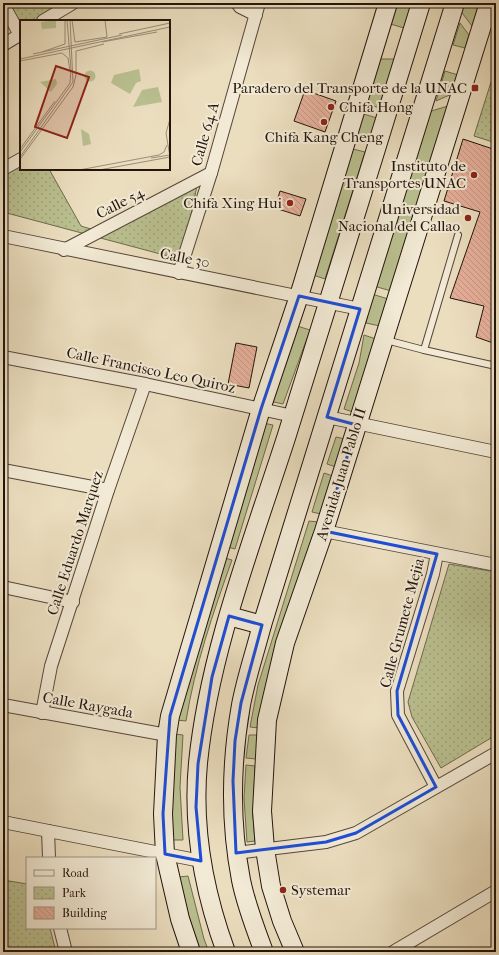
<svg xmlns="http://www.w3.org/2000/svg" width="499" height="955" viewBox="0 0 499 955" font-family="'IM FELL French Canon',serif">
<defs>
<pattern id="park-dots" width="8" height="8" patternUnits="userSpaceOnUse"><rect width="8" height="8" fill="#bac090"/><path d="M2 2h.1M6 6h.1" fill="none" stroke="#a0a47b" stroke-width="1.8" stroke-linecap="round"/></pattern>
<pattern id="building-back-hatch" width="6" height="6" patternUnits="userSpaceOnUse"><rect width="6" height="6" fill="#e5af9a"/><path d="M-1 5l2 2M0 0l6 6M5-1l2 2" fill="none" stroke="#c49684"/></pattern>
</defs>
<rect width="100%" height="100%" fill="#ebdebf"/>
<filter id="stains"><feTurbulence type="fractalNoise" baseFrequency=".005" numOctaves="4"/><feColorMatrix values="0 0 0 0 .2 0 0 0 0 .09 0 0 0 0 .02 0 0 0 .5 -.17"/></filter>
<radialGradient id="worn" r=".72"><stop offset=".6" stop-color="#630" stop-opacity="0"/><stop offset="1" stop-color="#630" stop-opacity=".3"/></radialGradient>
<g fill="#bac090" stroke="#6e6a4e">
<polygon points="393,3 412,3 404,28 387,23"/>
<polygon points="462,3 479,3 472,26 460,10"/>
<polygon points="460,23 469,35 465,48 453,45"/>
<polygon points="376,59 395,59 380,108 363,103"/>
<polygon points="445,71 458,75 452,94 436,101"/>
<polygon points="448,106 430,164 414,159 428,112"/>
<polygon points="360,113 377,118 369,141 352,136"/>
<polygon points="349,148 365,152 325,279 310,274"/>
<polygon points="411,167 427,173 391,291 374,286"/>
<polygon points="372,294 388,299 380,326 366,323"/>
<polygon points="294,325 310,330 283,404 269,401"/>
<polygon points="364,335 376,339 353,412 344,409 359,363"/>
<polygon points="263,423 273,425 235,549 224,546"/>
<polygon points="336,437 345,439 336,467 327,464"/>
<polygon points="324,473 333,476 321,514 312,512"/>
<polygon points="309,521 318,522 259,728 250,727 258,685"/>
<path d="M221,557L232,560C213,613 195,665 186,721L176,720Z"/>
<polygon points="174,734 183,735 180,787 183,840 173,840 171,788"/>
<polygon points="249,735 258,735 256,759 246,758"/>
<polygon points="246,765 255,766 253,816 255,841 247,842 244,798"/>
<polygon points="188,876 204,939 209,952 199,952 195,942 179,877"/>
</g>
<g fill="url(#park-dots)" stroke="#6e6a4e">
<polygon points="3,3 73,3 43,21 21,21 21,34"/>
<polygon points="491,82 496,84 496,143 474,136"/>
<polygon points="21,159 21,169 49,169 81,226 97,231 198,180 183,260 3,212 3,169"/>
<polygon points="449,564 496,572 496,735 441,768 412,717 408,702"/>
<polygon points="3,880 27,884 27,928 50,928 56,952 3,952"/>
</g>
<g fill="url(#building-back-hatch)" stroke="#23140d">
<polygon points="305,90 336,101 325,132 294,121"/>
<polygon points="463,139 496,150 496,344 476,337 484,306 450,298 480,212 444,201"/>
<polygon points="280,191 306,199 300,216 275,208"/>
<polygon points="236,343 257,347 249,388 228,384"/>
</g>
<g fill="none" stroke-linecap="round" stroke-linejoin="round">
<g stroke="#55463a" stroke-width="8">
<g id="lane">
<polyline points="458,235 424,350 496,366"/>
<polyline points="386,340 424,350"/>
</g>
</g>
<g stroke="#55463a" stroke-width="14">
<g id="street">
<polyline points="237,3 240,7 256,15"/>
<polyline points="3,4 20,35"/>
<polyline points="43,21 73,3"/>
<polyline points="3,45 21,34"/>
<polyline points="3,169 21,159"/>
<polyline points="3,236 360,309"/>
<polyline points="64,250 211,173"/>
<polyline points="179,273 211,173 259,3"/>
<polyline points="3,357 145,384 293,416"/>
<polyline points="327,417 496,452"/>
<polyline points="3,470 108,490"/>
<polyline points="324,531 496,565"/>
<polyline points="3,587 73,602"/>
<polyline points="3,705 167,735"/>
<polyline points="42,713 51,666 108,490 145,384"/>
<polyline points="436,787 398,715 397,691 433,574 437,554"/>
<polyline points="3,822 201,861"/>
<polyline points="48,831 49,858"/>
<polyline points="236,853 326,842 356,833 496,753"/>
<polyline points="60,928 66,952"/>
<polyline points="393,952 496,891"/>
</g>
</g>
<g stroke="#23140d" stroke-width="20">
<g id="secondary">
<polyline points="229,616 262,625"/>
<polyline points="191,952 180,919 165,854 163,814 167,735 170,716 261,409 299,296 388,3"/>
<path d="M226,952C204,892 192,827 198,763C209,653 252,543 286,438C332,294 376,148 421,3"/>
<path d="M264,952C255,928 246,905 241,880C230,823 231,762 241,705C246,678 255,652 262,625L455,3"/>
<polyline points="295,952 282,921 271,886 265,849 262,811 267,720 285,643 324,531 489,3"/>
</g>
</g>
<use href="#lane" stroke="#f2ead5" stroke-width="6"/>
<use href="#street" stroke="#f2ead5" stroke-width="12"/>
<use href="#secondary" stroke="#f2ead5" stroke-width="18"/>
</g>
<path fill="none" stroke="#1d4ed8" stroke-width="3" stroke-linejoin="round" d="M299,296L360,309L327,417L357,425L324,531L437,554L397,691L398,715L436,787L356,833L326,842L236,853L233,781L235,741L241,703L262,625L229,616L212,677L198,764L196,807L201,861L165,854L163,814L170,716L261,409Z"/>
<g fill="#8f2418" stroke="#f2ead5" stroke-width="1.5">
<rect x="471" y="84" width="8" height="8" rx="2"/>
<circle cx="331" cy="107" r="4"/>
<circle cx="324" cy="122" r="4"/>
<circle cx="474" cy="175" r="4"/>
<circle cx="290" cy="203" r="4"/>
<circle cx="468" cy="218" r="4"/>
<circle cx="283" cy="890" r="4"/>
</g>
<g text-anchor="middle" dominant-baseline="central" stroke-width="4" stroke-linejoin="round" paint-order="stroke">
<g font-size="15" fill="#23140d" stroke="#f2ead5" text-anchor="end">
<text x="467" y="88">Paradero del Transporte de la UNAC</text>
<text x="339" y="107" text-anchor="start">Chifa Hong</text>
<text x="324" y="137" text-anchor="middle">Chifa Kang Cheng</text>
<text x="466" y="166">Instituto de<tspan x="466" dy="17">Transportes UNAC</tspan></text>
<text x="282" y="203">Chifa Xing Hui</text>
<text x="460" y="209">Universidad<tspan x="460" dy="17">Nacional del Callao</tspan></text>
<text x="291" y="890" text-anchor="start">Systemar</text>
</g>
<g font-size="15" fill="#23140d" stroke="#f2ead5">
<text transform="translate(205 134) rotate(-74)">Calle 64 A</text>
<text transform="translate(120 203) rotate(-27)">Calle 54</text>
<text transform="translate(185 258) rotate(11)">Calle 30</text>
<text transform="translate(151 370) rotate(12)">Calle Francisco Leo Quiroz</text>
<text transform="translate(341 474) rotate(-73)">Avenida Juan Pablo II</text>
<text transform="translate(75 543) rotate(-72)">Calle Eduardo Marquez</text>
<text transform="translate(402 623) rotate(-75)">Calle Grumete Mejia</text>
<text transform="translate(88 705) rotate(10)">Calle Raygada</text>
</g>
</g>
<g transform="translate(20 20)">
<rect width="150" height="150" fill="#ebdebf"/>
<path d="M138,67L142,82L113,87L122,70Z" fill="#bac090"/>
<path d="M36,0V8L22,9L21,2ZM119,49L121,61L116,63L110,74L91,63L94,55ZM64.5 56a5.5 5.5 0 1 1 11 0a5.5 5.5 0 1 1-11 0ZM36,59L37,64L31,72L20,62ZM61,109L69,114L71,124L63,126Z" fill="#bac090"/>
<path fill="none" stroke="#9b8d78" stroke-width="1" d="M52,0L55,22L87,17M85,0L87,17M99,14L150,3M82,22L137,12M22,32L45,24V0M13,34L102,15M0,39L150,7M0,41L42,33L48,38L50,51M150,106V124M0,129L35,81M0,132L50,63L51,49L47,0M0,137L53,62L50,0M1,138L53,67L56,55V31L84,24M131,138L150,135M59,150L139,135L144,132L147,125M79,150L150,137L146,113L150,99"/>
<path fill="#8f2418" fill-opacity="0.15" stroke="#8f2418" stroke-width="2" d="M36,46L69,57L47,118L15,107Z"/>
<rect width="150" height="150" fill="none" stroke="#23140d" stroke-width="2"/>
</g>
<rect width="499" height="955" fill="none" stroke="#ebdebf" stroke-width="16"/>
<rect x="4" y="4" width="491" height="947" fill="none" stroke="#23140d" stroke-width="2"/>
<rect x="8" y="8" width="483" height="939" fill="none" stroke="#23140d"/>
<rect x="26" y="857" width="130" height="72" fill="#f2ead5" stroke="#9f9485"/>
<rect x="34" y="870" width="20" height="6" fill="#f2ead5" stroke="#9f9485"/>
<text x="62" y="877" font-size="12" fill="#23140d">Road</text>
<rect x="34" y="887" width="20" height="12" fill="url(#park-dots)" stroke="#9f9485"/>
<text x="62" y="897" font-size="12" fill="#23140d">Park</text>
<rect x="34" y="907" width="20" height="12" fill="url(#building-back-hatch)" stroke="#9f9485"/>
<text x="62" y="917" font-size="12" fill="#23140d">Building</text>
<rect width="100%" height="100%" filter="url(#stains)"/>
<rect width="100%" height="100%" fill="url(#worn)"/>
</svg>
